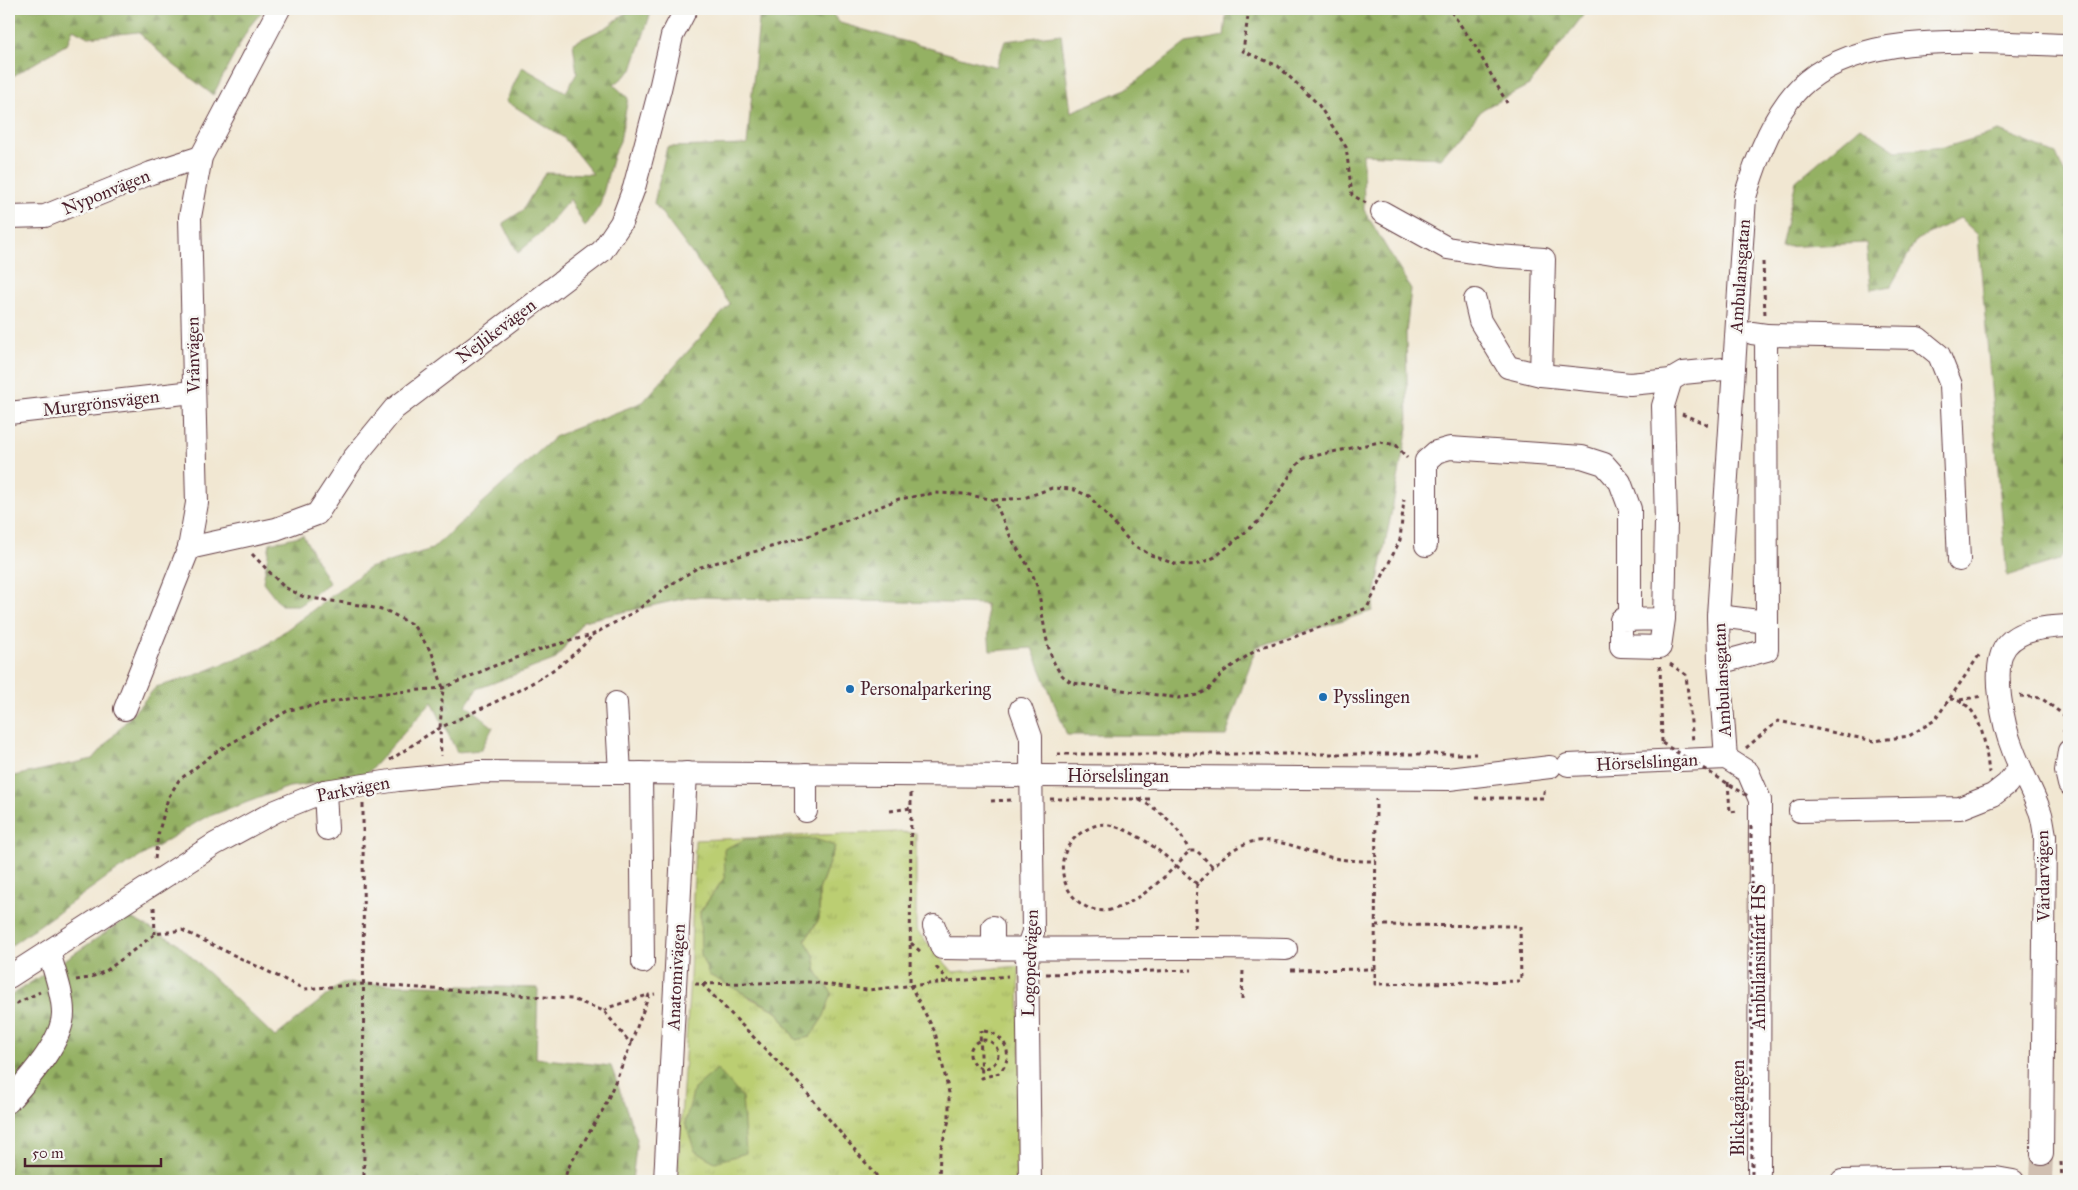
<svg xmlns="http://www.w3.org/2000/svg" width="2078" height="1190" viewBox="0 0 2078 1190" font-family="'IM FELL Great Primer',serif">
<defs>
<pattern id="grass-tufts" width="24" height="20" patternUnits="userSpaceOnUse" patternTransform="scale(1.25)"><rect width="24" height="20" fill="#bbce72"/><path d="M3 7l-1-3M5 7V3M7 7l1-3M15 17l-1-3M17 17v-4M19 17l1-3" fill="none" stroke="#a2b063"/></pattern>
<pattern id="forest-firs" width="22" height="20" patternUnits="userSpaceOnUse" patternTransform="scale(1.25)"><rect width="22" height="20" fill="#94b164"/><path d="M5 1l3.5 6h-7zM16 11l3.5 6h-7z" fill="#7b8f53"/></pattern>
</defs>
<rect width="100%" height="100%" fill="#f6f6f2"/>
<filter id="ink" filterUnits="userSpaceOnUse"><feTurbulence type="fractalNoise" baseFrequency=".02" numOctaves="2"/><feDisplacementMap in="SourceGraphic" scale="10" xChannelSelector="R" yChannelSelector="G"/><feConvolveMatrix kernelMatrix="1 2 1 2 8 2 1 2 1" color-interpolation-filters="sRGB"/></filter>
<filter id="wash" filterUnits="userSpaceOnUse"><feTurbulence type="fractalNoise" baseFrequency=".0096" numOctaves="4" result="noise"/><feDisplacementMap in="SourceGraphic" scale="20" xChannelSelector="R" yChannelSelector="G"/><feGaussianBlur stdDeviation="1.12" result="paint"/><feColorMatrix in="noise" values="0 0 0 0 0 0 0 0 0 0 0 0 0 0 0 0 0 1.4 0 .05"/><feComposite in="paint" operator="in"/></filter>
<g filter="url(#wash)">
<rect width="100%" height="100%" fill="#f1e7d2"/>
<path fill="url(#grass-tufts)" stroke="#82764e" fill-rule="evenodd" d="M897,832L916,833V930L953,972L1019,966L1022,1181H677L690,978L695,840ZM835,846L819,890V919L805,941L814,955L817,973L832,993L796,1040L777,1011L750,998L700,912L725,877Z"/>
<g fill="url(#forest-firs)" stroke="#6f6848">
<polygon points="9,9 264,9 249,27 213,95 170,62 138,32 88,37 73,29 67,44 13,76 9,76"/>
<polygon points="631,9 652,9 632,70 614,85 628,98 620,141 613,156 600,205 585,227 570,199 541,233 518,253 503,223 522,211 545,173 593,174 564,138 506,101 522,67 566,92 577,73 573,43 607,27"/>
<polygon points="760,9 828,9 840,23 996,67 1005,41 1061,34 1071,112 1126,89 1186,43 1224,36 1227,9 1588,9 1529,85 1483,109 1441,158 1363,154 1364,210 1411,289 1406,333 1408,428 1372,611 1256,647 1226,736 1067,735 1032,648 990,651 986,604 691,597 583,621 556,659 477,689 466,705 493,727 481,750 457,752 432,702 365,776 289,787 204,818 110,875 9,947 9,777 93,759 156,687 191,677 262,648 369,568 432,549 556,436 643,402 730,304 654,203 667,147 747,145"/>
<polygon points="1860,127 1896,151 1946,147 1999,131 2056,154 2069,184 2069,546 2059,560 2007,576 1978,235 1960,218 1916,240 1891,286 1871,290 1866,243 1781,247 1796,181"/>
<polygon points="303,535 329,583 300,605 281,605 263,582 270,543"/>
<polygon points="746,839 815,839 835,846 819,890 819,919 805,940 814,955 817,973 832,993 824,1016 810,1037 796,1040 777,1011 709,975 701,955 700,912 725,877 724,849"/>
<polygon points="129,917 176,942 275,1037 342,983 538,988 536,1058 611,1066 637,1139 632,1181 9,1181 9,997"/>
<polygon points="717,1069 742,1097 746,1153 715,1162 695,1151 685,1123 694,1089"/>
</g>
</g>
<g filter="url(#ink)">
<g fill="none" stroke-linecap="round" stroke-linejoin="round">
<polyline stroke="#d0bfb1" stroke-width="22" stroke-dasharray="22 11" stroke-linecap="butt" points="2041,1181 2042,1154"/>
<g stroke="#633d44" stroke-width="24">
<g id="minor">
<polyline points="1382,212 1447,248 1497,256 1544,259 1541,375"/>
<polyline points="9,217 45,216 151,173 201,157"/>
<polyline points="1475,300 1480,321 1508,367 1541,375 1630,384 1671,380 1683,373 1734,368"/>
<polyline points="1766,335 1918,338 1939,355 1951,385 1959,560"/>
<polyline points="9,413 193,392"/>
<polyline points="1426,545 1426,461 1436,452 1450,448 1582,457 1604,464 1620,482 1630,509 1630,620"/>
<polyline points="189,548 276,529 317,514 353,459 394,409 602,251 621,223 634,188 660,89 672,36 686,9"/>
<polyline points="1718,616 1767,622 1766,335 1752,333"/>
<polyline points="1664,619 1621,620 1621,646 1660,647 1664,619 1666,522 1663,406 1671,380"/>
<polyline points="1719,663 1767,650 1767,622"/>
<polyline points="616,703 620,773"/>
<polyline points="125,709 189,548 197,503 190,217 201,157 279,9"/>
<polyline points="1021,709 1031,737 1031,754 1033,932 1027,949 1030,1181"/>
<polyline points="2069,751 2066,771 2069,784"/>
<path d="M1726,758L1719,663L1718,616L1745,197C1756,160 1776,106 1807,81C1874,27 1988,44 2069,45"/>
<polyline points="1726,758 1748,772 1760,800 1759,1172"/>
<polyline points="1568,765 1726,758"/>
<polyline points="641,773 643,962"/>
<polyline points="806,774 806,811"/>
<polyline points="325,791 327,829"/>
<polyline points="1800,811 1960,808 1993,795 2007,784 2020,767"/>
<path d="M934,926L942,948C1057,950 1172,946 1286,949"/>
<polyline points="993,927 993,949"/>
<polyline points="9,977 215,844 276,811 325,791 398,780 479,772 1449,779 1550,767"/>
<path d="M9,1101C27,1080 63,1042 63,1013C63,993 54,971 49,952"/>
<path d="M2042,1154L2045,835C2043,827 2043,817 2039,809C2032,789 2020,770 2013,750C2004,728 1990,667 2006,646C2020,628 2049,627 2069,626"/>
<polyline points="665,1181 686,773"/>
<polyline points="1842,1181 1996,1178 2013,1181"/>
</g>
</g>
<g stroke="#633d44" stroke-width="3" stroke-dasharray="4 4" stroke-linecap="butt">
<polyline points="1249,9 1243,51 1278,66 1318,104 1346,147 1352,195 1366,203"/>
<polyline points="1444,9 1450,10 1475,46 1507,103"/>
<polyline points="1763,262 1765,316"/>
<polyline points="1682,414 1711,426"/>
<polyline points="994,500 1024,498 1052,488 1072,489 1089,496 1133,545 1151,555 1175,564 1196,565 1215,557 1260,520 1297,465 1304,458 1380,442 1396,445 1407,458"/>
<polyline points="252,554 284,587 304,597 366,606 389,612 413,625 432,653 443,688 440,728 441,756"/>
<polyline points="1670,664 1686,675 1693,741"/>
<polyline points="1660,666 1662,742"/>
<polyline points="2020,696 2041,698 2069,719"/>
<path d="M1950,699C1982,701 1986,748 1989,773"/>
<polyline points="1960,700 1982,696"/>
<polyline points="2063,732 2069,726"/>
<polyline points="1746,748 1778,721 1874,741 1909,736 1935,720 1980,654"/>
<polyline points="1057,754 1476,754"/>
<path d="M390,760C407,749 424,736 442,727C495,701 552,681 592,636"/>
<polyline points="1728,782 1730,812 1739,811"/>
<polyline points="911,793 910,985 935,1032 949,1093 949,1120 940,1152 939,1181"/>
<polyline points="1475,798 1543,798 1545,787"/>
<polyline points="1050,799 1151,799"/>
<path d="M1139,800C1163,811 1179,827 1189,851"/>
<polyline points="991,801 1011,800"/>
<polyline points="363,804 364,1181"/>
<polyline points="890,811 911,808"/>
<path d="M155,859L158,835L168,798L179,780L216,752L289,710L375,694L443,688L494,666L544,648L592,635L636,611L664,589L697,568L806,537L899,499L935,493L965,494L994,500C1001,515 1007,531 1015,545C1024,560 1031,568 1037,586C1045,613 1043,670 1073,683L1178,698L1198,695L1209,689L1223,672L1261,647L1292,638L1367,608L1400,540L1404,499"/>
<path d="M1197,884C1172,862 1143,832 1109,825C1100,823 1092,826 1084,831C1040,857 1070,922 1114,909C1143,900 1170,873 1189,851H1197L1213,867"/>
<polyline points="154,907 155,934"/>
<path d="M1195,928L1197,884C1209,871 1223,854 1240,846C1270,831 1304,852 1334,858C1348,861 1362,861 1376,861"/>
<polyline points="911,943 921,952"/>
<polyline points="936,967 949,981"/>
<polyline points="1375,969 1376,799"/>
<polyline points="1291,970 1375,969 1375,984 1521,981 1520,926 1375,925"/>
<polyline points="1046,974 1192,970"/>
<polyline points="76,980 89,978 106,971 155,934 182,930 304,989 364,984 572,999 604,1011 631,1044 604,1108 568,1168 564,1181"/>
<polyline points="695,984 809,982 867,990 1008,976"/>
<polyline points="702,984 802,1087 881,1181"/>
<polyline points="1242,999 1243,970"/>
<polyline points="9,1007 40,992"/>
<polyline points="604,1011 610,1007 648,995"/>
<path d="M984,1031C1007,1035 1015,1057 999,1073L982,1078L980,1032Z"/>
<circle cx="984" cy="1054" r="14"/>
<polyline points="631,1043 649,995 655,994"/>
<polyline points="2061,1162 2062,1181"/>
</g>
<use href="#minor" stroke="#fff" stroke-width="22"/>
<g stroke="#633d44" stroke-width="3" stroke-dasharray="4 4" stroke-linecap="butt">
<polyline points="1662,743 1748,796"/>
<polyline points="1751,826 1752,1181"/>
</g>
</g>
</g>
<g fill="#1f6fb2" stroke="#f6f6f2" stroke-width="2">
<circle cx="850" cy="689" r="5"/>
<circle cx="1323" cy="697" r="5"/>
</g>
<g text-anchor="middle" dominant-baseline="central" stroke-width="5" stroke-linejoin="round" paint-order="stroke">
<g font-size="18" fill="#4a1f2b" stroke="#f6f6f2">
<text transform="translate(106 192) rotate(-22)">Nyponvägen</text>
<text transform="translate(1740 276) rotate(-86)">Ambulansgatan</text>
<text transform="translate(496 331) rotate(-37)">Nejlikevägen</text>
<text transform="translate(193 355) rotate(-91)">Vrånvägen</text>
<text transform="translate(101 403) rotate(-7)">Murgrönsvägen</text>
<text transform="translate(1722 680) rotate(-93)">Ambulansgatan</text>
<text transform="translate(1647 762) rotate(-3)">Hörselslingan</text>
<text x="1118" y="776">Hörselslingan</text>
<text transform="translate(353 789) rotate(-11)">Parkvägen</text>
<text transform="translate(2043 876) rotate(-91)">Vårdarvägen</text>
<text transform="translate(1759 957) rotate(-90)">Ambulansinfart HS</text>
<text transform="translate(1030 963) rotate(-88)">Logopedvägen</text>
<text transform="translate(676 977) rotate(-87)">Anatomivägen</text>
<text transform="translate(1738 1108) rotate(-90)">Blickagången</text>
</g>
<g font-size="18" fill="#4a1f2b" stroke="#f6f6f2" text-anchor="start">
<text x="860" y="689">Personalparkering</text>
<text x="1333" y="697">Pysslingen</text>
</g>
</g>
<rect width="2078" height="1190" fill="none" stroke="#f6f6f2" stroke-width="30"/>
<path d="M25 1158v8h136v-8" fill="none" stroke="#4a1f2b" stroke-width="2.5"/>
<text x="32" y="1158" font-size="15" fill="#4a1f2b" stroke="#f6f6f2" stroke-width="4" paint-order="stroke">50 m</text>
</svg>
